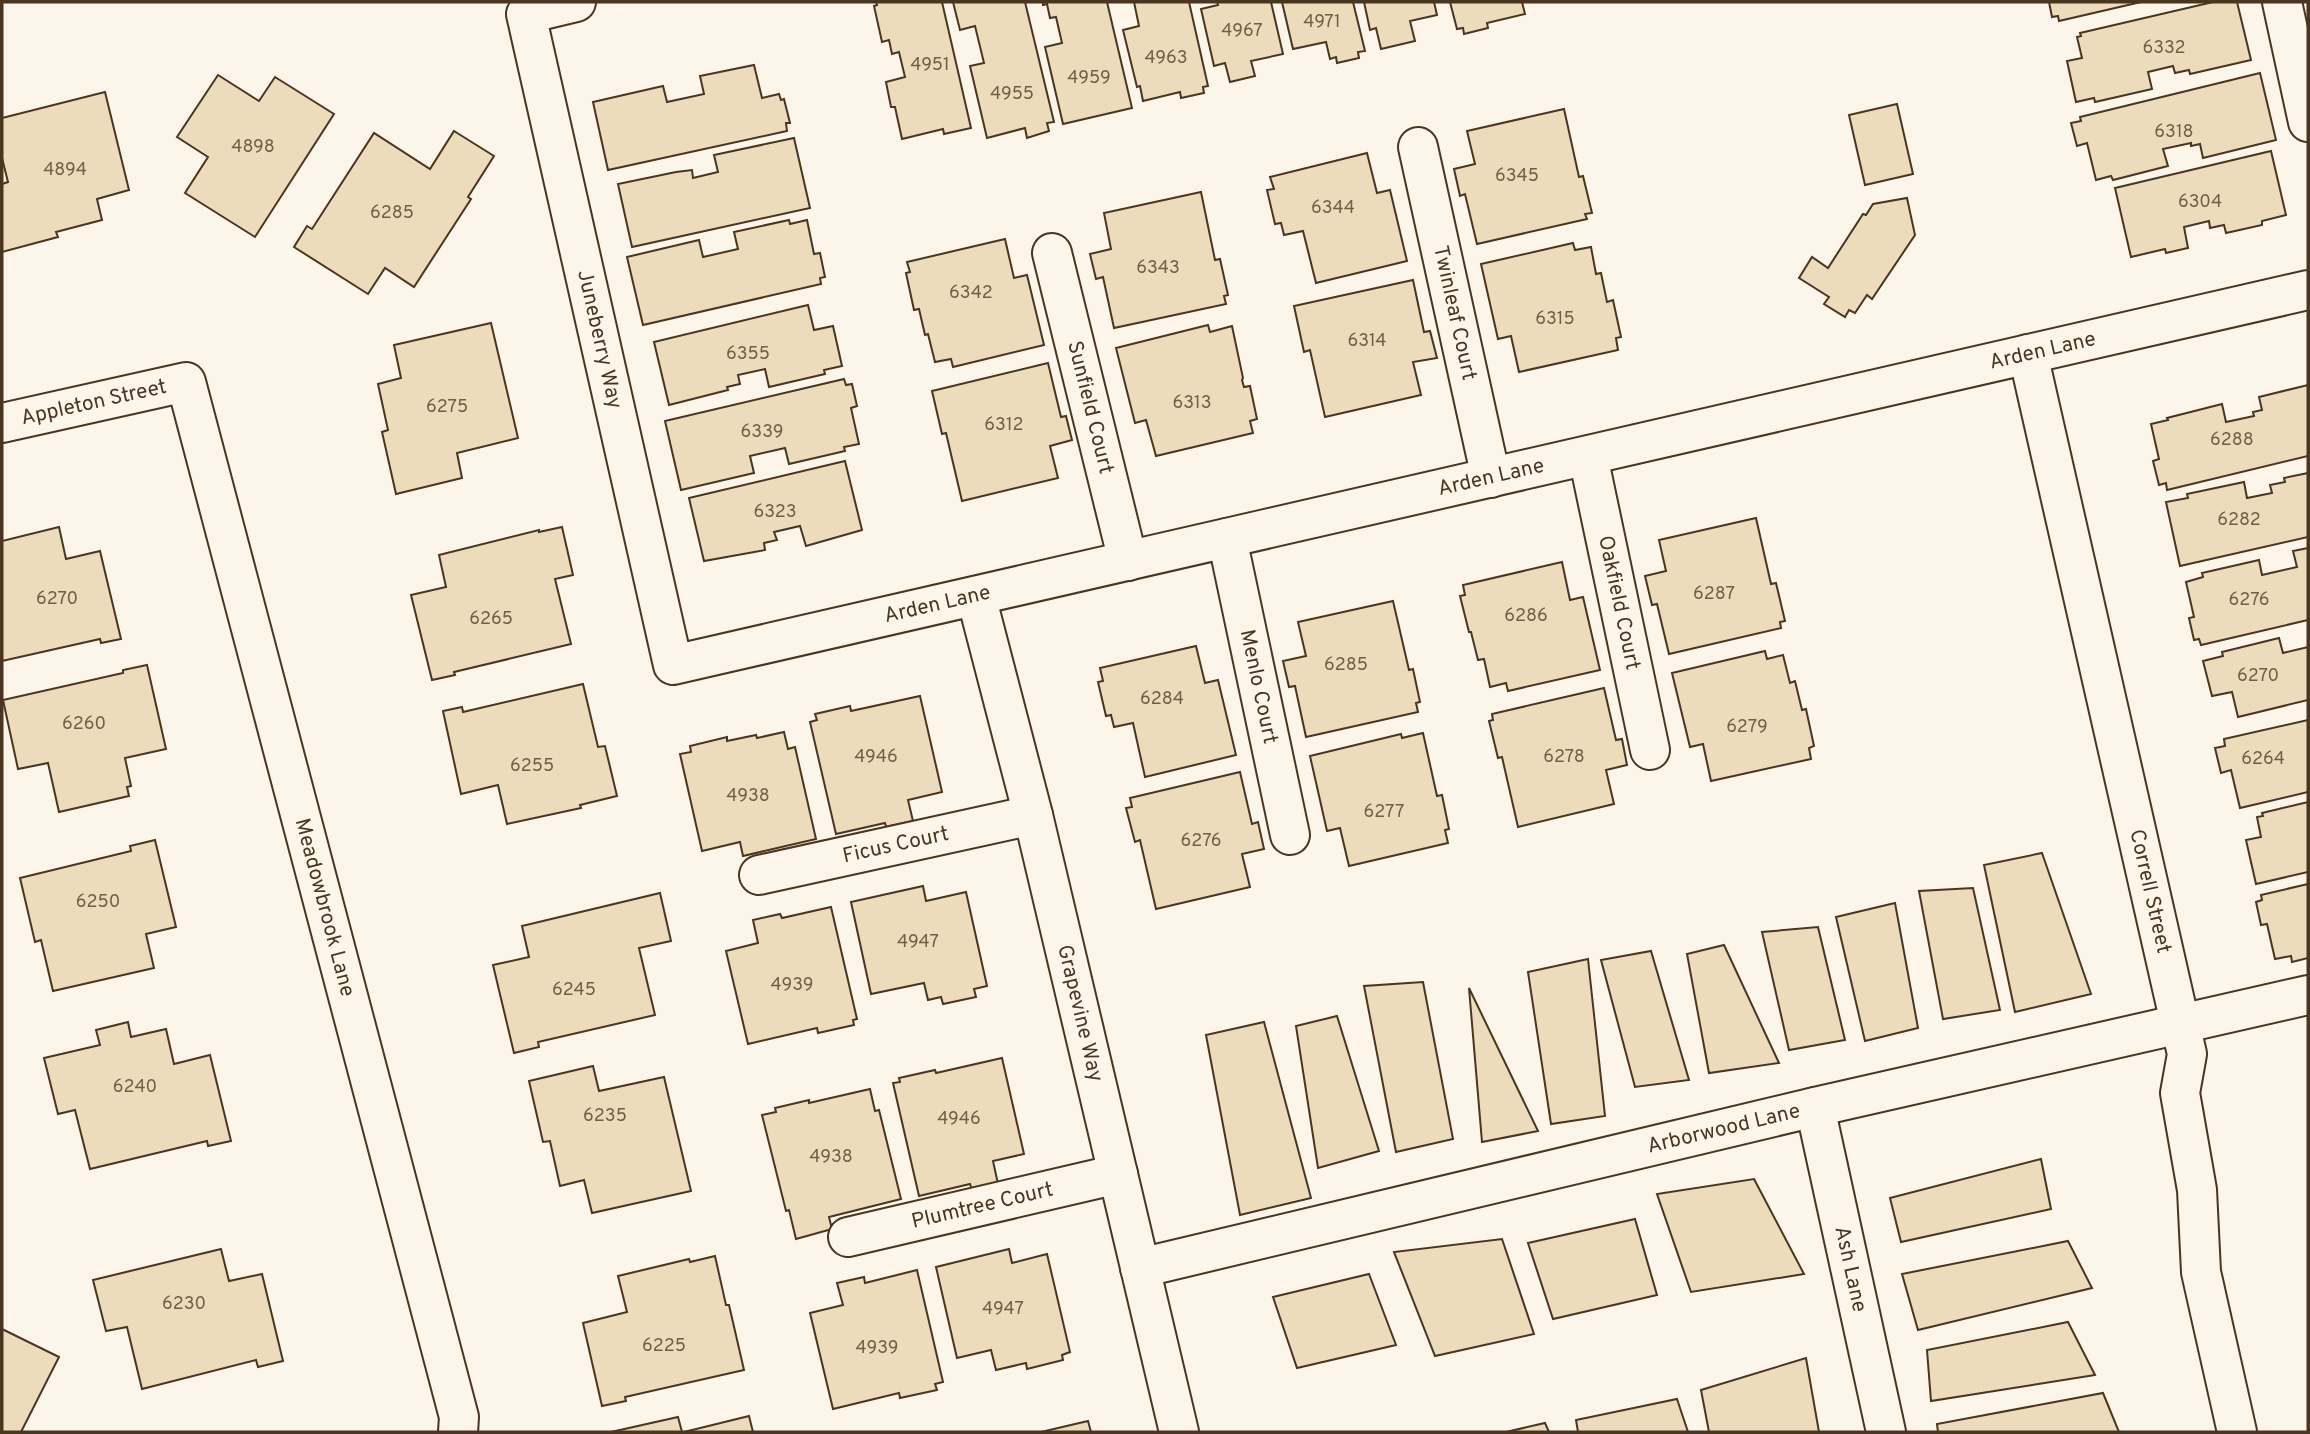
<svg xmlns="http://www.w3.org/2000/svg" width="2310" height="1434" viewBox="0 0 2310 1434" font-family="Overpass,sans-serif">
<rect width="100%" height="100%" fill="#fbf6e9"/>
<g fill="#ecdcbc" stroke="#4a3520" stroke-width="2">
<polygon points="876,2 942,2 971,128 944,134 943,129 902,139 895,107 891,107 886,82 905,77 899,52 892,54 889,40 882,42 874,6 877,5"/>
<polygon points="953,2 1025,2 1054,122 1047,123 1049,131 1027,138 1025,128 987,138 970,66 984,63 975,26 960,30"/>
<polygon points="1043,2 1107,2 1132,108 1063,124 1045,47 1062,43 1056,17 1050,18 1047,4 1043,5"/>
<polygon points="1134,2 1189,2 1208,86 1203,87 1204,93 1181,98 1180,92 1143,101 1140,86 1137,87 1123,30 1139,26"/>
<polygon points="1217,2 1271,2 1283,54 1251,61 1255,76 1230,82 1225,63 1214,66 1201,9 1218,5"/>
<polygon points="1282,2 1353,2 1365,51 1358,52 1359,58 1337,63 1336,57 1330,59 1326,42 1293,49"/>
<polygon points="1364,2 1434,2 1437,15 1410,21 1415,41 1381,49 1376,28 1370,30"/>
<polygon points="1450,2 1522,2 1525,14 1487,23 1488,28 1464,34 1463,28 1457,29"/>
<polygon points="2049,2 2141,2 2059,21 2058,16 2052,17"/>
<polygon points="2213,2 2237,2 2251,60 2190,74 2189,70 2175,73 2173,66 2148,72 2152,89 2095,102 2094,98 2076,102 2067,61 2082,58 2077,37 2081,36 2080,33"/>
<polygon points="754,65 762,98 779,94 781,100 784,99 790,123 786,123 787,131 608,170 593,102 663,86 667,102 704,94 700,76"/>
<polygon points="2260,73 2276,140 2203,158 2200,144 2191,146 2191,143 2163,149 2168,166 2113,180 2111,176 2096,180 2087,143 2077,146 2071,123 2081,121 2080,117"/>
<polygon points="218,75 259,101 275,77 334,114 255,237 185,193 208,157 177,137"/>
<polygon points="105,92 129,190 97,199 102,220 56,232 58,237 2,252 2,184 8,182 2,158 2,118"/>
<polygon points="1897,104 1913,174 1865,185 1849,115"/>
<polygon points="1564,109 1579,177 1583,176 1592,213 1585,214 1587,219 1477,244 1465,194 1460,196 1454,169 1475,164 1467,131"/>
<polygon points="454,131 494,156 468,197 471,199 414,287 385,268 368,294 294,247 307,226 312,229 374,133 430,169"/>
<polygon points="794,138 810,208 632,247 618,184 676,172 692,170 693,178 718,172 714,155"/>
<polygon points="2271,151 2286,215 2262,221 2262,225 2226,233 2224,225 2210,228 2209,221 2184,227 2188,248 2166,253 2165,249 2131,257 2115,188"/>
<polygon points="1367,153 1377,193 1390,190 1407,261 1316,283 1303,231 1284,235 1281,223 1275,224 1267,190 1274,189 1270,177"/>
<polygon points="1201,192 1215,260 1220,259 1228,295 1224,296 1226,304 1114,328 1103,277 1096,279 1090,254 1111,249 1104,213"/>
<polygon points="1907,198 1915,235 1872,299 1867,295 1855,313 1849,310 1845,317 1824,304 1829,297 1799,278 1812,257 1828,268 1863,214 1866,215 1873,204"/>
<polygon points="789,220 790,224 807,220 814,254 820,253 825,277 820,278 821,284 643,325 627,257 699,240 703,257 738,249 734,232"/>
<polygon points="1005,239 1014,278 1027,275 1044,345 953,367 951,359 935,362 928,334 925,335 919,309 914,310 906,273 910,272 907,262"/>
<polygon points="1573,243 1575,250 1591,247 1596,274 1601,273 1607,302 1613,300 1621,337 1616,338 1618,350 1519,372 1511,336 1498,339 1481,264"/>
<polygon points="1413,280 1424,332 1430,331 1437,358 1413,362 1421,395 1325,417 1310,350 1304,352 1294,306"/>
<polygon points="808,305 814,330 833,326 842,366 824,370 825,374 769,387 765,369 738,375 740,384 727,387 728,390 669,405 654,342"/>
<polygon points="491,323 518,438 457,453 462,478 396,494 382,432 388,430 378,384 401,378 394,345"/>
<polygon points="1208,325 1210,332 1232,326 1243,378 1242,380 1244,387 1250,386 1257,419 1250,421 1253,433 1156,456 1146,420 1135,423 1116,348"/>
<polygon points="1048,363 1061,417 1066,416 1072,440 1050,446 1058,478 962,501 946,433 942,434 932,391"/>
<polygon points="844,379 846,385 852,384 857,406 851,408 859,444 844,447 845,451 789,464 785,448 750,456 754,473 681,490 665,421"/>
<polygon points="2308,385 2308,456 2167,490 2166,483 2159,485 2153,461 2159,459 2151,424 2168,420 2167,418 2222,404 2226,422 2254,416 2253,412 2262,410 2259,397"/>
<polygon points="845,461 862,530 806,546 800,526 774,532 777,540 764,543 765,550 704,561 689,498"/>
<polygon points="2308,473 2308,537 2180,566 2166,502 2188,498 2187,494 2244,482 2247,498 2272,493 2270,485 2285,482 2284,478"/>
<polygon points="1756,518 1771,584 1776,583 1785,621 1780,622 1781,628 1669,654 1657,604 1652,605 1645,576 1666,571 1659,540"/>
<polygon points="59,527 66,559 100,551 121,639 101,643 100,639 2,661 2,541"/>
<polygon points="562,527 573,575 555,579 571,644 454,672 455,675 432,680 411,595 446,587 439,555 539,530 539,532"/>
<polygon points="2308,548 2308,620 2201,645 2199,639 2194,640 2189,618 2194,617 2186,582 2203,577 2202,573 2259,560 2262,575 2297,567 2293,551"/>
<polygon points="1562,562 1570,600 1583,597 1600,670 1508,691 1506,683 1490,687 1484,659 1478,660 1471,632 1469,632 1460,596 1465,595 1463,585"/>
<polygon points="1393,601 1409,670 1413,669 1420,702 1416,703 1418,712 1306,737 1295,686 1289,687 1283,661 1306,656 1298,622"/>
<polygon points="2279,638 2283,653 2308,647 2308,700 2238,717 2232,692 2212,696 2203,661 2223,656 2222,652"/>
<polygon points="1196,646 1205,683 1218,680 1236,755 1145,777 1133,723 1114,727 1111,715 1106,716 1098,682 1103,681 1100,668"/>
<polygon points="1765,651 1767,659 1783,655 1790,683 1795,681 1802,710 1806,709 1814,746 1809,748 1811,759 1711,781 1703,744 1690,747 1672,673"/>
<polygon points="147,665 166,749 125,758 131,786 127,787 129,796 59,812 48,763 18,769 3,700 123,673 123,670"/>
<polygon points="583,684 598,747 605,746 617,796 580,805 581,808 507,824 498,785 461,794 443,711 462,707 463,712"/>
<polygon points="1604,688 1616,740 1622,739 1627,765 1606,770 1614,804 1518,827 1502,757 1498,758 1489,721 1493,720 1492,714"/>
<polygon points="920,696 942,792 908,800 913,821 886,827 885,823 836,834 810,722 817,720 815,714 850,706 851,711"/>
<polygon points="2308,720 2308,792 2240,808 2231,770 2221,773 2215,748 2225,746 2224,739"/>
<polygon points="784,732 788,749 795,747 816,839 743,856 740,842 702,851 680,754 691,752 690,746 727,737 727,741 756,735 757,738"/>
<polygon points="1423,733 1437,796 1442,795 1449,829 1445,830 1448,843 1349,866 1340,828 1327,831 1310,756 1401,734 1402,738"/>
<polygon points="1240,772 1252,824 1258,822 1264,849 1242,854 1250,887 1156,909 1140,840 1135,842 1126,808 1132,807 1130,798"/>
<polygon points="2308,802 2308,872 2256,884 2246,840 2261,837 2257,817 2263,816 2262,813"/>
<polygon points="155,840 176,927 146,934 154,968 53,991 41,940 35,942 20,878 131,851 130,846"/>
<polygon points="2042,853 2091,994 2015,1012 1984,865"/>
<polygon points="2308,884 2308,958 2292,962 2291,956 2275,959 2267,924 2261,925 2256,902 2262,900 2261,895"/>
<polygon points="923,886 926,901 966,892 987,986 974,989 976,997 943,1004 941,997 928,1000 924,983 871,994 851,902"/>
<polygon points="1973,888 2000,1010 1943,1019 1919,891"/>
<polygon points="660,893 671,941 639,948 655,1015 538,1042 539,1047 514,1053 493,965 529,957 522,926"/>
<polygon points="1895,903 1918,1028 1865,1041 1836,917"/>
<polygon points="831,907 857,1019 853,1020 854,1025 818,1033 817,1028 748,1044 726,951 758,943 753,920 780,914 782,918"/>
<polygon points="1818,927 1845,1040 1789,1050 1762,932"/>
<polygon points="1724,945 1779,1063 1709,1073 1687,954"/>
<polygon points="1651,951 1689,1080 1635,1087 1601,960"/>
<polygon points="1588,959 1605,1116 1551,1124 1528,972"/>
<polygon points="1423,982 1453,1139 1396,1152 1364,986"/>
<polygon points="1469,988 1538,1131 1482,1142"/>
<polygon points="1337,1016 1379,1151 1318,1168 1296,1026"/>
<polygon points="128,1022 131,1037 166,1029 174,1064 210,1055 231,1141 208,1146 207,1141 90,1169 75,1110 58,1114 44,1058 100,1045 96,1030"/>
<polygon points="1264,1022 1311,1198 1240,1215 1206,1035"/>
<polygon points="1002,1058 1024,1154 993,1161 998,1184 972,1190 970,1184 919,1196 893,1083 900,1082 899,1078 935,1070 936,1073"/>
<polygon points="593,1066 599,1091 664,1077 691,1191 592,1213 584,1180 560,1186 550,1141 543,1142 529,1081"/>
<polygon points="870,1089 875,1111 879,1110 901,1199 829,1217 832,1229 796,1239 789,1210 786,1211 762,1115 776,1112 775,1108 809,1100 809,1103"/>
<polygon points="2041,1159 2051,1209 1901,1242 1890,1198"/>
<polygon points="1754,1179 1804,1274 1691,1292 1657,1194"/>
<polygon points="1635,1219 1657,1295 1553,1319 1528,1243"/>
<polygon points="1502,1239 1534,1334 1435,1356 1394,1252"/>
<polygon points="2068,1241 2092,1288 1918,1330 1902,1274"/>
<polygon points="221,1249 229,1281 262,1274 283,1361 258,1367 256,1360 142,1389 127,1327 106,1331 93,1280"/>
<polygon points="1009,1249 1012,1263 1047,1254 1070,1352 1062,1355 1063,1360 1027,1369 1026,1363 996,1370 991,1350 957,1358 936,1267"/>
<polygon points="715,1256 726,1305 729,1305 744,1370 625,1397 626,1401 602,1406 583,1323 627,1312 618,1276 689,1259 690,1262"/>
<polygon points="917,1270 943,1382 935,1384 937,1390 900,1398 899,1393 833,1409 810,1313 843,1305 837,1283 864,1277 865,1283"/>
<polygon points="1369,1274 1396,1345 1297,1368 1273,1297"/>
<polygon points="2068,1322 2095,1375 1931,1401 1927,1350"/>
<polygon points="2,1329 59,1357 21,1432 2,1432"/>
<polygon points="1806,1358 1819,1432 1709,1432 1701,1390"/>
<polygon points="2103,1393 2119,1432 1938,1432 1937,1424"/>
<polygon points="1677,1399 1688,1432 1578,1432 1576,1420"/>
<polygon points="749,1416 753,1432 684,1432"/>
<polygon points="678,1417 682,1432 611,1432"/>
<polygon points="1088,1421 1091,1432 1041,1432"/>
<polygon points="1545,1423 1549,1432 1506,1432"/>
</g>
<g fill="none" stroke-linecap="round" stroke-linejoin="round">
<g stroke="#4a3520" stroke-width="42">
<g id="street">
<path id="s1" d="M576,2L526,14L673,665L2308,290"/>
<polyline points="2282,2 2308,122"/>
<path id="s2" d="M1418,147L1491,478"/>
<path id="s3" d="M1052,253L1128,561"/>
<path id="s4" d="M2028,354L2187,1054L2180,1093L2197,1190L2201,1272L2237,1432"/>
<path id="s5" d="M2,423L186,382L459,1417L458,1432"/>
<path id="s6" d="M1588,456L1650,750"/>
<path id="s7" d="M1227,538L1290,835"/>
<path id="s8" d="M976,596L1033,815L1179,1432"/>
<path id="s9" d="M759,875L1033,815"/>
<path id="s10" d="M1815,1107L1886,1432"/>
<path id="s11" d="M848,1237L1118,1174"/>
<path id="s12" d="M1140,1268L1815,1107L2308,995"/>
</g>
</g>
<use href="#street" stroke="#fbf6e9" stroke-width="38"/>
</g>
<g text-anchor="middle" dominant-baseline="central" stroke-width="5" stroke-linejoin="round" paint-order="stroke">
<g font-size="18" fill="#725f47">
<text x="1322" y="22">4971</text>
<text x="1242" y="31">4967</text>
<text x="2164" y="48">6332</text>
<text x="1166" y="58">4963</text>
<text x="930" y="65">4951</text>
<text x="1089" y="78">4959</text>
<text x="1012" y="94">4955</text>
<text x="2174" y="132">6318</text>
<text x="253" y="147">4898</text>
<text x="65" y="170">4894</text>
<text x="1517" y="176">6345</text>
<text x="2200" y="202">6304</text>
<text x="1333" y="208">6344</text>
<text x="392" y="213">6285</text>
<text x="1158" y="268">6343</text>
<text x="971" y="293">6342</text>
<text x="1555" y="319">6315</text>
<text x="1367" y="341">6314</text>
<text x="748" y="354">6355</text>
<text x="1192" y="403">6313</text>
<text x="447" y="407">6275</text>
<text x="1004" y="425">6312</text>
<text x="762" y="432">6339</text>
<text x="2232" y="440">6288</text>
<text x="775" y="512">6323</text>
<text x="2239" y="520">6282</text>
<text x="1714" y="594">6287</text>
<text x="57" y="599">6270</text>
<text x="2249" y="600">6276</text>
<text x="1526" y="616">6286</text>
<text x="491" y="619">6265</text>
<text x="1346" y="665">6285</text>
<text x="2258" y="676">6270</text>
<text x="1162" y="699">6284</text>
<text x="84" y="724">6260</text>
<text x="1747" y="727">6279</text>
<text x="876" y="757">4946</text>
<text x="1564" y="757">6278</text>
<text x="2263" y="759">6264</text>
<text x="532" y="766">6255</text>
<text x="748" y="796">4938</text>
<text x="1384" y="812">6277</text>
<text x="1201" y="841">6276</text>
<text x="98" y="902">6250</text>
<text x="918" y="942">4947</text>
<text x="792" y="985">4939</text>
<text x="574" y="990">6245</text>
<text x="135" y="1087">6240</text>
<text x="605" y="1116">6235</text>
<text x="959" y="1119">4946</text>
<text x="831" y="1157">4938</text>
<text x="184" y="1304">6230</text>
<text x="1003" y="1309">4947</text>
<text x="664" y="1346">6225</text>
<text x="877" y="1348">4939</text>
</g>
<g font-size="21" fill="#4a3520" stroke="#fbf6e9">
<text stroke="none"><textPath href="#s2" startOffset="170">Twinleaf Court</textPath></text>
<text stroke="none"><textPath href="#s1" startOffset="385">Juneberry Way</textPath></text>
<text stroke="none"><textPath href="#s1" startOffset="2124">Arden Lane</textPath></text>
<text stroke="none"><textPath href="#s5" startOffset="94">Appleton Street</textPath></text>
<text stroke="none"><textPath href="#s3" startOffset="159">Sunfield Court</textPath></text>
<text stroke="none"><textPath href="#s1" startOffset="1558">Arden Lane</textPath></text>
<text stroke="none"><textPath href="#s6" startOffset="150">Oakfield Court</textPath></text>
<text stroke="none"><textPath href="#s1" startOffset="990">Arden Lane</textPath></text>
<text stroke="none"><textPath href="#s7" startOffset="152">Menlo Court</textPath></text>
<text stroke="none"><textPath href="#s9" startOffset="140">Ficus Court</textPath></text>
<text stroke="none"><textPath href="#s4" startOffset="551">Correll Street</textPath></text>
<text stroke="none"><textPath href="#s5" startOffset="732">Meadowbrook Lane</textPath></text>
<text stroke="none"><textPath href="#s8" startOffset="430">Grapevine Way</textPath></text>
<text stroke="none"><textPath href="#s12" startOffset="600">Arborwood Lane</textPath></text>
<text stroke="none"><textPath href="#s11" startOffset="138">Plumtree Court</textPath></text>
<text stroke="none"><textPath href="#s10" startOffset="166">Ash Lane</textPath></text>
</g>
</g>
<rect width="2310" height="1434" fill="none" stroke="#4a3520" stroke-width="7"/>
</svg>
